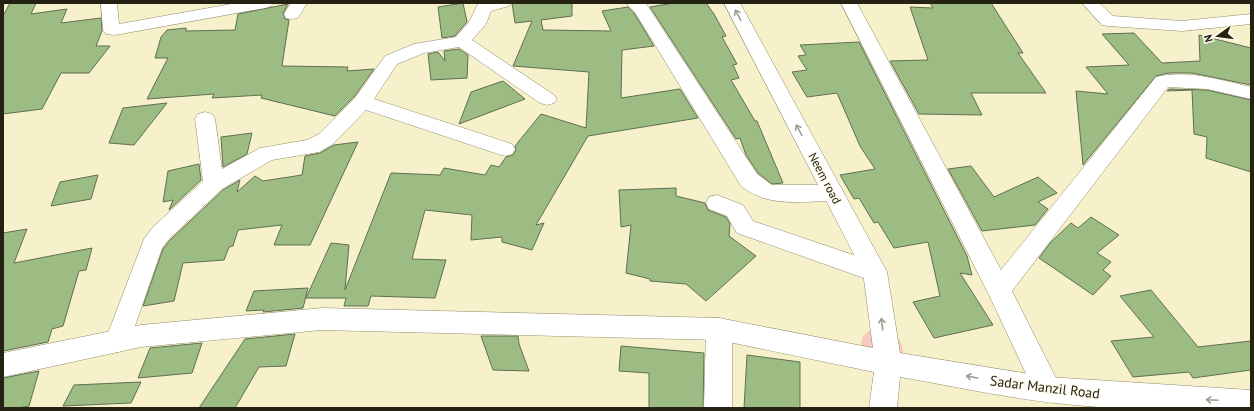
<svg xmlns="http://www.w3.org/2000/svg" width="1254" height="411" viewBox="0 0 1254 411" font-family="'PT Sans',sans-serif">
<rect width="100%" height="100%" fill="#f6f0cb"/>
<path fill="#f7c9c0" d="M876,329C892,333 908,339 901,360L861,347C861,336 865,331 876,329Z"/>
<g fill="#9cbc84" stroke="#5f6f52">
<polygon points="10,3 36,3 31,14 67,9 61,23 101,18 102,31 96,46 110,46 89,73 61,73 42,109 3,114 3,16"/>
<polygon points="463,3 467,22 455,36 442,38 438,7"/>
<polygon points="512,3 572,3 572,16 541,20 543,30 611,31 602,11 628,7 634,13 654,46 622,50 621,98 680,89 698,118 588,136 536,225 544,223 532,250 502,242 502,237 471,240 472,215 425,210 412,259 446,260 435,298 371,296 368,306 344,306 346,298 306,298 331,243 349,245 345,290 391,173 440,175 444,168 485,175 491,165 499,167 506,157 513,155 516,150 515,146 541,114 586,128 589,72 513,66 532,21 515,23"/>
<polygon points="674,3 706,3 714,14 726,36 722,37 737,64 733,65 739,78 731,80 755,121 757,121 783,183 772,184 758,173 746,155 740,138 736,139 650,7"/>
<polygon points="930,3 991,3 1023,53 1018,53 1046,93 971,93 982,115 919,114 890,61 928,60 910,7 933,8"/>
<polygon points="288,4 283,13 285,19 289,20 282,66 348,67 347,71 374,69 354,97 335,116 261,98 262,95 212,98 214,94 147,99 168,58 155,58 161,37 167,30 186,28 186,31 235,30 238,14"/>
<polygon points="1134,33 1162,63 1200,61 1199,35 1251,48 1251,85 1192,73 1168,73 1156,76 1083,165 1076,91 1108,94 1086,67 1129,65 1102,34"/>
<polygon points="859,42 967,256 972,275 960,273 993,325 934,338 913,302 940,296 928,242 894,248 878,222 874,223 859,198 854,199 840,175 875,169 860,146 837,93 807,97 792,72 807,70 798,56 806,55 800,45"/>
<polygon points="459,49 468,55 467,78 431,80 428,54 438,52 445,61 444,51"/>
<polygon points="503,81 525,99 459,124 471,92"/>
<polygon points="1169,89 1207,90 1251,100 1251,172 1206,158 1207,137 1194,134 1192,90 1167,91"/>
<polygon points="167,103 134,145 109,143 123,108"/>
<polygon points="252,133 247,154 223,167 221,137"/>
<polygon points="358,142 310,245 274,245 282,225 238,230 233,246 229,247 224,260 183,263 174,301 143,306 163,249 170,240 223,190 240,180 237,192 255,176 263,181 302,175 305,156 320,153 334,145"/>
<polygon points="199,164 201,180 169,210 173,200 163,202 168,171"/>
<polygon points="971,166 994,197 1038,177 1057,193 1038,202 1048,209 1035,225 982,231 948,169"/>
<polygon points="98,175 91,199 51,206 60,182"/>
<polygon points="676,188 676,196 705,203 708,210 726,217 730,224 729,236 756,256 706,301 686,284 650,281 650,279 626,273 631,225 621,227 619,190"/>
<polygon points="1091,217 1119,235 1097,253 1111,262 1103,270 1111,276 1093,295 1039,258 1051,242 1071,223 1078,228"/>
<polygon points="27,229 14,263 92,248 86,270 79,271 63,326 52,329 48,342 3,351 3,233"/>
<polygon points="308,288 303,308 263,312 264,310 246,311 254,291"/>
<polygon points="1151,290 1198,347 1251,341 1251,370 1193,378 1189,372 1133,377 1111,341 1154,337 1120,296"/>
<polygon points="295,334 286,366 259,367 235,408 199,408 245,339"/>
<polygon points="481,336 518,336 519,344 529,371 493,370"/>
<polygon points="202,343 192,373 138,378 150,348"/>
<polygon points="621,346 704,353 703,408 649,408 649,373 619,371"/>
<polygon points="747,355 800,362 800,408 744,408"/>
<polygon points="39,371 29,406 18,408 3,408 3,378"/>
<polygon points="141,382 131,403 63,406 74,385"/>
</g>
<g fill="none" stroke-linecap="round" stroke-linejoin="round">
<g stroke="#938c6a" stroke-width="1">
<g id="street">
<polygon points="101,3 117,3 119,24 237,3 273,3 271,6 265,8 115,35 106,34 103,30"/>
<polygon points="291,3 307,3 298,18 292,19 286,18 284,14"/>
<polygon points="484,3 511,3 509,6 491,11 486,24 472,40 554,95 557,99 554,103 547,105 540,103 459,47 424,53 397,64 374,99 512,144 515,149 512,154 505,156 498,154 366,110 333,144 319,152 272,160 222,189 169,239 162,248 127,349 118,352 109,349 105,341 144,239 153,227 203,181 195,119 198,114 205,112 212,114 215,119 222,169 260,148 307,140 319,134 355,98 385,56 414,44 456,37 469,22 478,4"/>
<path d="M626,3H644L647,5L757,174L772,185H833L841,187L844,193L841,199L833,201C801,201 768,208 741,186L635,12Z"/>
<path d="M841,3H857L1001,270L1156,77C1187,69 1221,80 1251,87V99L1207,89L1168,87L1012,291L1062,390L1058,399L1048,403L1038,399L988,293Z"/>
<polygon points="1082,3 1099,3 1113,16 1182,21 1251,14 1251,24 1182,31 1108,26 1102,25"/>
<polygon points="717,195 743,205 753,221 883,265 887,272 883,279 875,282 737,233 727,216 709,209 706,203 709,197"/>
<polygon points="719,318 728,321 732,329 732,408 704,408 706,329 710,321"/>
</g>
</g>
<g stroke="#938c6a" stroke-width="1">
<path id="secondary" d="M724,3H740L887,272L900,353L1048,377L1251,390V408C1192,408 1133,411 1074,405C1016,400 958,387 900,377L897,408H869L874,372L719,340L322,330L141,347L3,377V353L141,325L322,308L719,318L873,348L863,272Z"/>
</g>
<use href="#street" fill="#fff" fill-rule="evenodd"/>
<use href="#secondary" fill="#fff" fill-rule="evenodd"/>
</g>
<defs><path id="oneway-shaft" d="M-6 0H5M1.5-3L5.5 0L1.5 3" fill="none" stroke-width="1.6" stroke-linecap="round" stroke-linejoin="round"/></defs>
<g stroke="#9d9c95">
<use href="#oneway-shaft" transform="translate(738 15) rotate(-118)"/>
<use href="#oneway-shaft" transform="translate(799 130) rotate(-118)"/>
<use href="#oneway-shaft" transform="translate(882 324) rotate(-98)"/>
<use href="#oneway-shaft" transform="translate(972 377) rotate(-170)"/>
<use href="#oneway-shaft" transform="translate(1212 400) rotate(-177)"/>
</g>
<g text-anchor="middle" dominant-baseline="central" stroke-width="3" stroke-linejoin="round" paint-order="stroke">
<g font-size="12" fill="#252214" stroke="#fffced">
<text transform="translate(825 178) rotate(62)">Neem road</text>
</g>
<g font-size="14" fill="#252214" stroke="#fffced">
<text transform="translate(1045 387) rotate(7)">Sadar Manzil Road</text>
</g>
</g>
<rect width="1254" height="411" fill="none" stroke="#252214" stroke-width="8"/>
<g transform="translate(1218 36) rotate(256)" stroke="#fffced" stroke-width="3" paint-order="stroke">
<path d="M0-3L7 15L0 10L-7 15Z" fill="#252214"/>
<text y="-6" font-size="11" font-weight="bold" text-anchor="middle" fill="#252214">N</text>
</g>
</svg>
